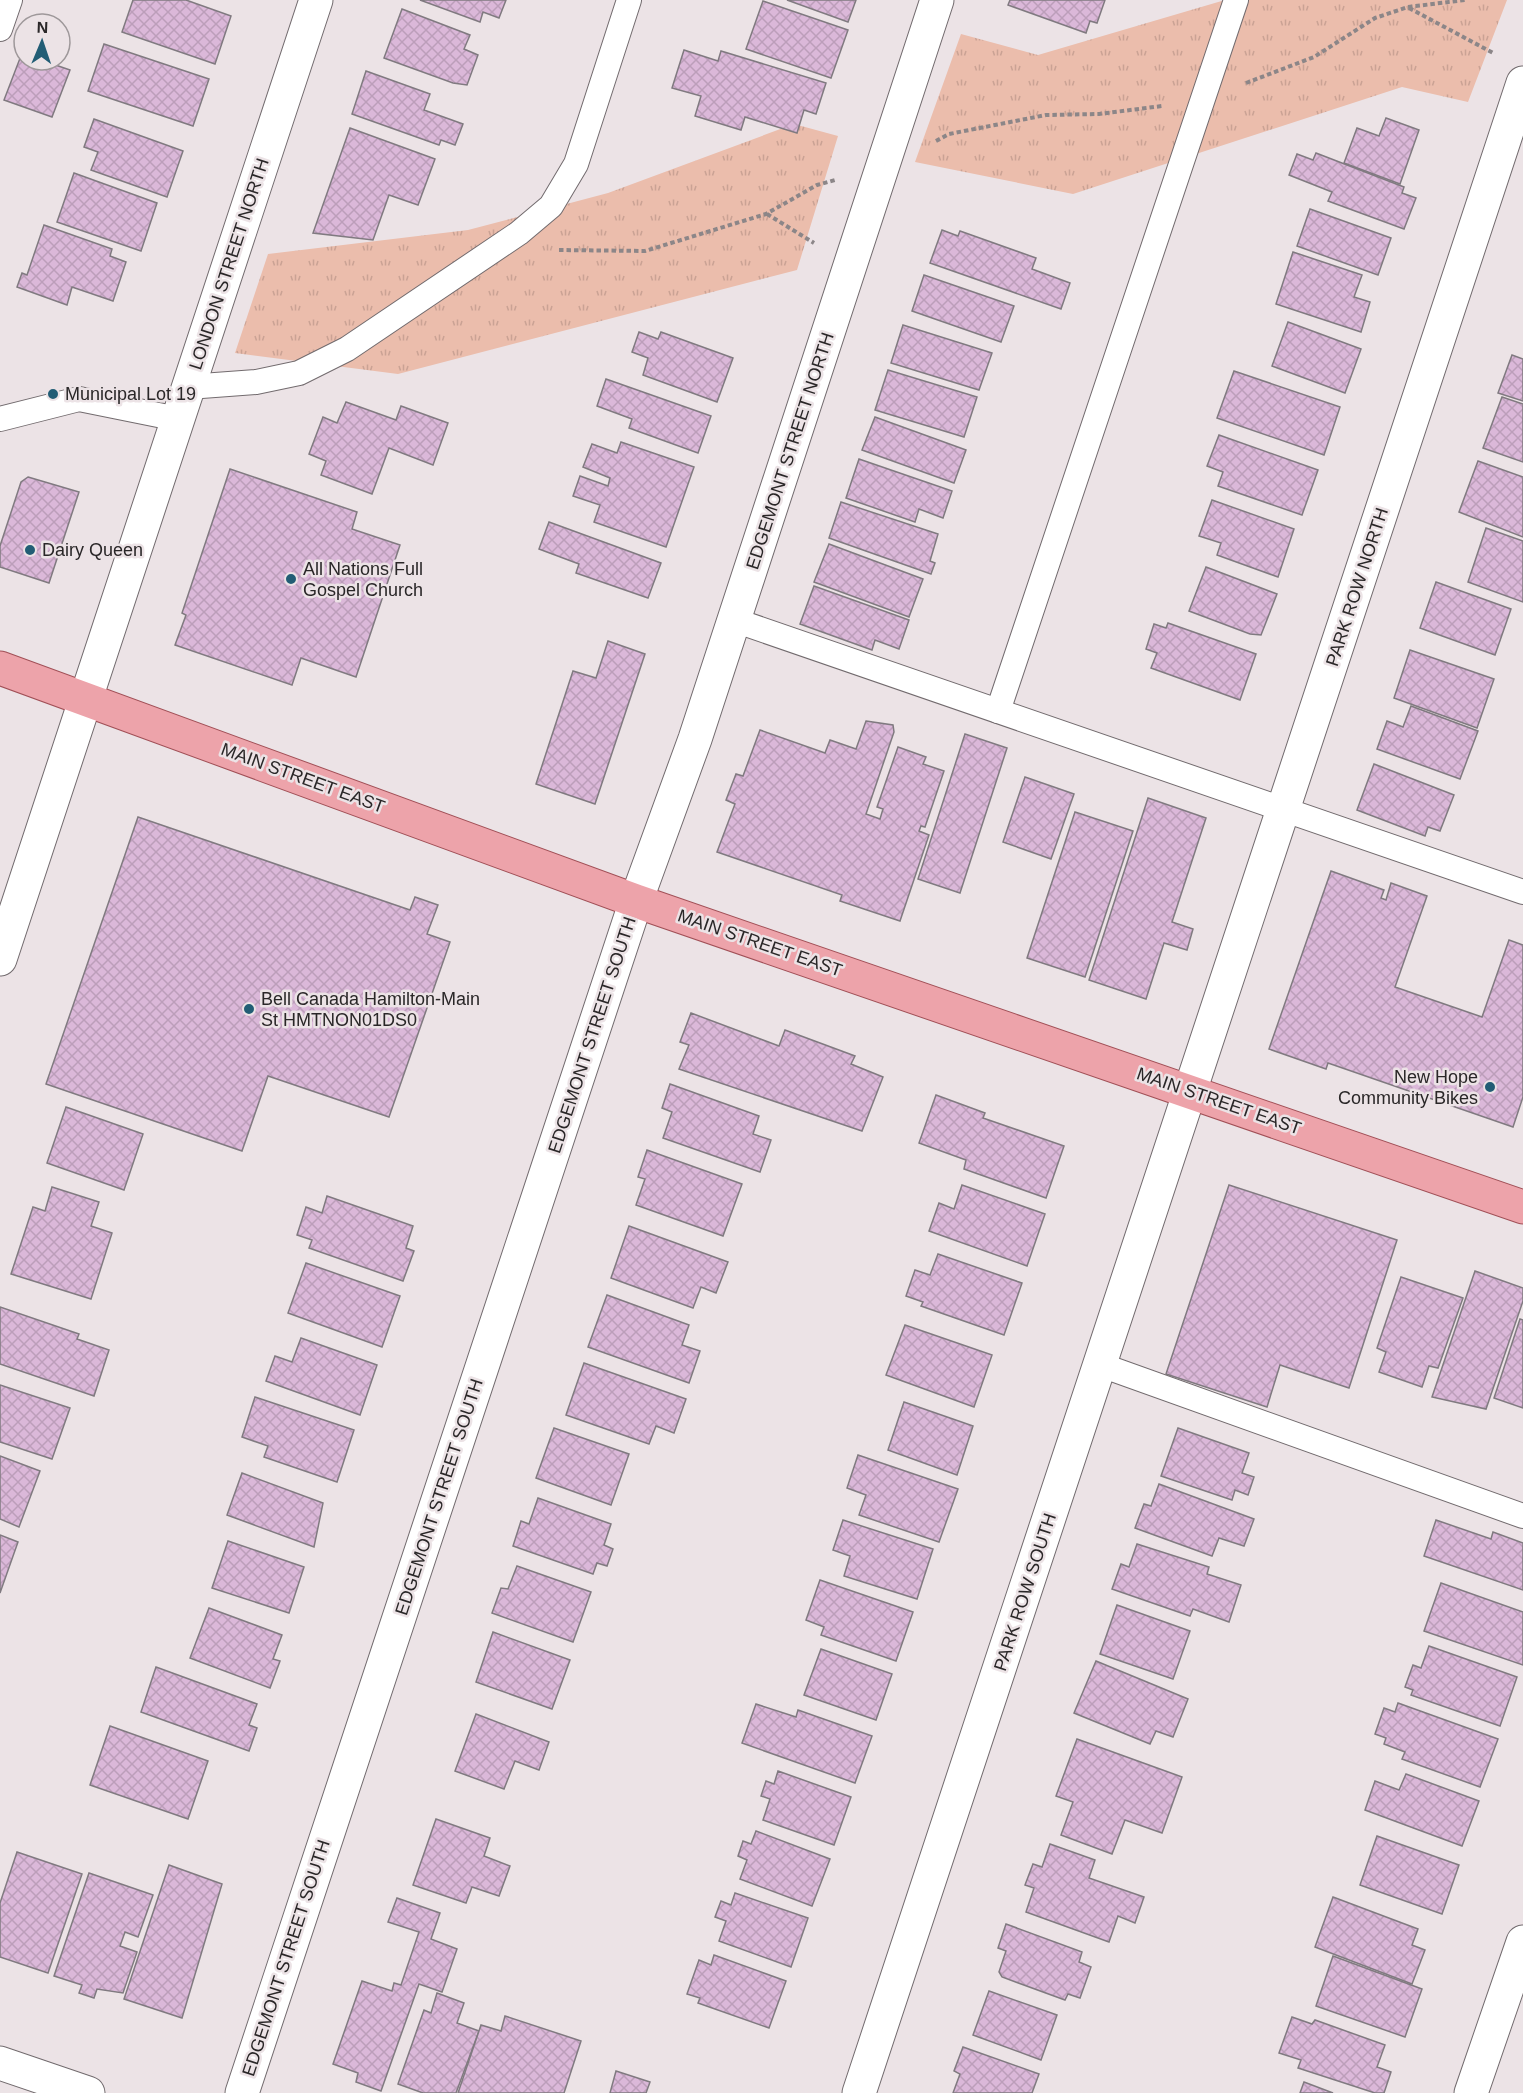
<svg xmlns="http://www.w3.org/2000/svg" width="1523" height="2093" viewBox="0 0 1523 2093" font-family="Helvetica,sans-serif">
<defs>
<pattern id="grass-tufts" width="24" height="20" patternUnits="userSpaceOnUse" patternTransform="scale(1.5)"><rect width="24" height="20" fill="#ebbdac"/><path d="M3 7l-1-3M5 7V3M7 7l1-3M15 17l-1-3M17 17v-4M19 17l1-3" fill="none" stroke="#caa294"/></pattern>
<pattern id="building-cross-hatch" width="8" height="8" patternUnits="userSpaceOnUse" patternTransform="scale(1.5)"><rect width="8" height="8" fill="#dbb8d9"/><path d="M0 0l8 8M0 8l8-8" fill="none" stroke="#bc9eba"/></pattern>
</defs>
<rect width="100%" height="100%" fill="#ece3e6"/>
<g fill="url(#grass-tufts)">
<polygon points="1225,0 1507,0 1468,102 1402,87 1073,194 915,162 961,34 1038,55"/>
<polygon points="794,124 838,136 797,270 398,374 235,353 268,254 468,230 608,193"/>
</g>
<g fill="url(#building-cross-hatch)" stroke="#807a80" stroke-width="1.5">
<polygon points="133,0 186,0 231,16 215,64 122,32"/>
<polygon points="420,0 506,0 499,18 483,12 480,22"/>
<polygon points="787,0 856,0 848,22"/>
<polygon points="1010,0 1105,0 1097,23 1090,21 1086,33 1008,5"/>
<polygon points="763,1 848,30 831,78 746,49"/>
<polygon points="402,9 470,35 464,49 478,55 467,85 453,83 384,58"/>
<polygon points="104,44 209,79 193,126 88,91"/>
<polygon points="684,50 718,61 721,51 826,83 816,114 804,110 797,133 745,117 741,130 695,116 701,96 672,88"/>
<polygon points="22,53 24,60 41,60 70,70 52,117 4,100"/>
<polygon points="366,71 430,94 424,110 463,124 455,145 441,140 439,145 352,114"/>
<polygon points="1386,118 1419,130 1400,184 1344,163 1357,128 1379,136"/>
<polygon points="94,119 183,151 167,197 91,170 98,152 84,147"/>
<polygon points="350,128 435,159 418,205 389,195 373,240 313,233"/>
<polygon points="1316,153 1404,187 1402,193 1416,198 1404,229 1328,201 1332,192 1289,175 1297,154 1313,160"/>
<polygon points="74,173 157,203 141,251 57,222"/>
<polygon points="1310,209 1391,238 1378,275 1297,246"/>
<polygon points="44,225 112,249 110,256 126,262 113,301 72,287 67,305 17,287 22,273 27,275"/>
<polygon points="942,230 958,236 960,231 1036,258 1032,269 1070,283 1061,309 930,263"/>
<polygon points="1293,252 1362,275 1354,297 1370,302 1361,332 1276,304"/>
<polygon points="924,275 1014,306 1001,342 912,311"/>
<polygon points="1288,322 1361,349 1345,393 1272,366"/>
<polygon points="903,325 992,353 979,390 891,363"/>
<polygon points="639,332 658,339 661,332 733,358 717,402 643,375 648,358 632,352"/>
<polygon points="1512,355 1523,359 1523,401 1498,393"/>
<polygon points="888,370 977,397 964,437 875,410"/>
<polygon points="1234,371 1340,407 1324,455 1217,418"/>
<polygon points="606,379 711,416 698,453 629,428 632,419 597,406"/>
<polygon points="1502,397 1523,404 1523,462 1483,448"/>
<polygon points="346,402 396,420 401,406 448,423 433,465 389,448 372,494 321,475 326,461 309,454 323,417 337,423"/>
<polygon points="875,417 966,450 954,483 862,450"/>
<polygon points="1219,435 1318,470 1302,515 1218,486 1223,472 1207,466"/>
<polygon points="621,442 694,467 666,547 594,522 600,505 573,496 580,476 608,486 610,478 583,467 592,444 617,453"/>
<polygon points="859,459 952,491 943,518 919,509 915,522 846,498"/>
<polygon points="1478,461 1523,477 1523,537 1459,512"/>
<polygon points="230,469 357,512 352,529 400,545 356,677 301,658 292,685 175,645 186,615 182,613"/>
<polygon points="28,477 79,492 49,583 0,567 0,546 21,482"/>
<polygon points="1212,500 1294,529 1278,577 1217,555 1221,543 1199,536"/>
<polygon points="841,502 938,534 930,561 935,563 931,574 829,538"/>
<polygon points="549,522 661,563 648,598 576,573 579,564 539,549"/>
<polygon points="1486,528 1523,541 1523,602 1468,582"/>
<polygon points="829,544 923,579 909,617 814,582"/>
<polygon points="1206,567 1277,594 1261,635 1250,634 1189,611"/>
<polygon points="1436,582 1511,609 1495,655 1420,628"/>
<polygon points="814,586 909,620 899,649 875,640 872,650 800,624"/>
<polygon points="1168,623 1256,654 1240,700 1151,668 1157,653 1146,649 1154,624 1166,628"/>
<polygon points="608,641 645,654 595,804 536,784 573,671 596,678"/>
<polygon points="1410,650 1494,679 1477,728 1394,698"/>
<polygon points="1411,706 1478,731 1460,779 1377,749 1387,721 1403,727"/>
<polygon points="866,721 893,725 894,732 866,814 880,819 883,809 877,807 898,747 926,757 923,764 944,771 925,827 921,826 919,831 929,835 900,921 840,901 842,895 717,852 735,804 726,800 736,774 743,776 760,730 825,753 830,740 856,749"/>
<polygon points="965,734 1007,748 960,893 918,879"/>
<polygon points="1374,764 1454,795 1440,831 1428,827 1425,836 1357,810"/>
<polygon points="1025,777 1074,794 1051,859 1003,842"/>
<polygon points="1148,798 1206,818 1172,922 1193,929 1187,950 1164,943 1146,999 1089,980"/>
<polygon points="1075,812 1133,831 1085,977 1027,958"/>
<polygon points="138,817 410,910 415,897 438,905 427,934 450,942 389,1117 268,1076 242,1151 46,1084"/>
<polygon points="1331,871 1384,890 1381,898 1386,900 1391,883 1427,896 1395,987 1482,1017 1509,940 1523,945 1523,1097 1513,1127 1328,1063 1326,1069 1269,1049"/>
<polygon points="691,1013 779,1046 785,1030 855,1056 851,1064 883,1077 862,1131 679,1069 689,1045 680,1042"/>
<polygon points="670,1084 759,1116 753,1134 771,1140 760,1172 663,1138 672,1112 662,1108"/>
<polygon points="936,1095 985,1113 983,1118 1064,1146 1046,1198 964,1169 966,1160 919,1143"/>
<polygon points="66,1107 143,1134 124,1190 47,1163"/>
<polygon points="647,1150 742,1184 723,1236 636,1205 645,1179 638,1177"/>
<polygon points="962,1185 1045,1214 1027,1266 929,1231 939,1203 954,1209"/>
<polygon points="1229,1185 1397,1240 1349,1388 1280,1365 1267,1407 1166,1374"/>
<polygon points="52,1187 99,1202 91,1226 112,1233 91,1299 11,1274 33,1207 45,1211"/>
<polygon points="327,1196 413,1226 406,1248 414,1251 403,1281 309,1248 312,1240 297,1235 306,1207 322,1213"/>
<polygon points="629,1226 728,1262 716,1293 701,1287 693,1308 611,1278"/>
<polygon points="938,1254 1022,1283 1004,1335 921,1306 923,1302 906,1296 915,1270 930,1275"/>
<polygon points="306,1263 400,1296 382,1347 288,1313"/>
<polygon points="1475,1271 1523,1288 1523,1301 1486,1409 1432,1397"/>
<polygon points="1401,1277 1463,1298 1438,1368 1429,1366 1422,1387 1379,1372 1386,1352 1377,1348"/>
<polygon points="607,1295 689,1325 682,1345 700,1351 689,1383 588,1347"/>
<polygon points="0,1307 79,1334 77,1339 109,1350 94,1396 0,1364"/>
<polygon points="1520,1319 1523,1320 1523,1408 1494,1398"/>
<polygon points="905,1325 992,1355 974,1407 886,1375"/>
<polygon points="301,1338 377,1365 360,1415 266,1381 275,1356 292,1362"/>
<polygon points="584,1363 686,1399 674,1433 656,1426 649,1444 566,1415"/>
<polygon points="0,1385 70,1408 52,1459 0,1442"/>
<polygon points="255,1397 354,1430 337,1482 264,1457 268,1446 242,1437"/>
<polygon points="904,1402 973,1426 957,1475 888,1450"/>
<polygon points="554,1428 629,1454 611,1505 536,1478"/>
<polygon points="1178,1428 1249,1453 1242,1473 1254,1477 1248,1495 1235,1490 1232,1500 1161,1476"/>
<polygon points="858,1455 958,1489 939,1542 859,1515 866,1495 847,1488"/>
<polygon points="0,1456 40,1471 19,1527 0,1519"/>
<polygon points="242,1473 323,1503 314,1547 227,1515"/>
<polygon points="1159,1484 1254,1519 1244,1546 1219,1538 1212,1556 1135,1528 1144,1504 1151,1506"/>
<polygon points="538,1498 611,1524 604,1545 613,1549 607,1566 597,1563 593,1574 513,1546 521,1521 529,1524"/>
<polygon points="843,1520 933,1549 917,1599 844,1576 850,1556 833,1550"/>
<polygon points="1436,1520 1491,1539 1493,1532 1523,1543 1523,1590 1424,1556"/>
<polygon points="0,1535 18,1542 0,1593"/>
<polygon points="228,1541 304,1567 289,1613 212,1588"/>
<polygon points="1137,1544 1209,1567 1207,1574 1241,1585 1229,1622 1193,1609 1190,1616 1112,1589 1121,1564 1129,1567"/>
<polygon points="517,1566 591,1592 573,1642 492,1613 501,1588 508,1589"/>
<polygon points="820,1580 913,1612 896,1661 821,1635 824,1627 806,1620"/>
<polygon points="1441,1583 1523,1612 1523,1665 1424,1631"/>
<polygon points="1117,1605 1190,1631 1173,1679 1100,1654"/>
<polygon points="209,1608 282,1635 273,1659 280,1661 270,1688 190,1658"/>
<polygon points="493,1632 570,1660 552,1709 476,1682"/>
<polygon points="1429,1646 1517,1677 1500,1726 1411,1695 1413,1690 1405,1687 1413,1665 1421,1668"/>
<polygon points="821,1649 892,1674 876,1720 804,1695"/>
<polygon points="1096,1661 1188,1699 1173,1737 1156,1731 1150,1744 1074,1713"/>
<polygon points="156,1667 257,1704 249,1725 257,1728 249,1751 141,1712"/>
<polygon points="1398,1703 1498,1739 1480,1787 1402,1759 1405,1752 1384,1744 1386,1738 1375,1734 1384,1708 1395,1712"/>
<polygon points="756,1704 796,1717 798,1710 872,1736 855,1783 742,1743"/>
<polygon points="476,1714 549,1742 539,1770 515,1761 504,1789 455,1771"/>
<polygon points="110,1726 208,1761 188,1819 90,1785"/>
<polygon points="1077,1739 1182,1777 1162,1833 1125,1820 1112,1854 1061,1835 1073,1802 1056,1796"/>
<polygon points="778,1771 851,1797 834,1845 763,1820 770,1799 761,1796 766,1781 774,1784"/>
<polygon points="1406,1774 1479,1801 1462,1846 1365,1810 1375,1781 1399,1790"/>
<polygon points="436,1819 490,1838 484,1856 510,1866 499,1896 472,1887 466,1903 413,1885"/>
<polygon points="756,1831 830,1859 812,1906 740,1879 747,1860 738,1856 743,1841 751,1844"/>
<polygon points="1377,1836 1459,1865 1442,1914 1360,1885"/>
<polygon points="1050,1844 1095,1860 1089,1878 1144,1897 1135,1923 1118,1916 1109,1942 1026,1912 1034,1888 1025,1885 1033,1864 1042,1867"/>
<polygon points="17,1852 82,1874 48,1973 0,1957 0,1903"/>
<polygon points="169,1865 222,1884 182,2018 124,1999"/>
<polygon points="89,1873 153,1895 138,1937 125,1932 120,1946 137,1952 123,1993 97,1989 94,1998 79,1993 82,1985 54,1976"/>
<polygon points="735,1893 808,1918 791,1967 719,1941 726,1921 715,1917 721,1901 731,1905"/>
<polygon points="1333,1897 1418,1929 1412,1945 1425,1950 1412,1984 1315,1947"/>
<polygon points="397,1898 440,1913 431,1939 457,1949 442,1992 419,1984 381,2091 356,2082 358,2073 333,2064 362,1981 392,1991 394,1983 401,1985 419,1932 388,1922"/>
<polygon points="1006,1924 1082,1952 1079,1962 1091,1967 1080,1998 1068,1994 1065,2000 1002,1977 999,1972 1006,1951 998,1948"/>
<polygon points="714,1955 786,1981 769,2028 698,2003 700,1998 687,1994 699,1960 711,1965"/>
<polygon points="1333,1956 1422,1989 1405,2037 1316,2006"/>
<polygon points="989,1991 1057,2015 1041,2060 973,2035"/>
<polygon points="437,1993 464,2003 457,2023 479,2031 456,2093 423,2093 398,2084 424,2010 431,2013"/>
<polygon points="505,2016 581,2041 564,2093 458,2093 481,2025 501,2031"/>
<polygon points="1292,2017 1312,2024 1315,2020 1385,2045 1377,2067 1391,2072 1384,2093 1375,2093 1298,2068 1301,2060 1279,2053"/>
<polygon points="963,2047 1039,2074 1032,2093 953,2093 960,2074 954,2071"/>
<polygon points="616,2071 650,2082 646,2093 610,2093"/>
<polygon points="1304,2082 1333,2093 1300,2093"/>
</g>
<g fill="none" stroke-linecap="round" stroke-linejoin="round">
<g stroke="#726b6e" stroke-width="26">
<g id="lane">
<polyline points="0,29 10,0"/>
<polyline points="188,387 256,382 299,373 347,349 519,233 551,206 576,164 629,0"/>
<polyline points="0,419 79,399 178,419"/>
<polyline points="734,620 1523,892"/>
<polyline points="998,711 1236,0"/>
<polyline points="1101,1365 1523,1516"/>
</g>
</g>
<g stroke="#726b6e" stroke-width="35">
<g id="street">
<polyline points="0,959 316,0"/>
<polyline points="0,2063 88,2093"/>
<polyline points="242,2093 636,901 695,739 937,0"/>
<polyline points="859,2093 1523,83"/>
<polyline points="1471,2093 1523,1942"/>
</g>
</g>
<g stroke="#a15057" stroke-width="35">
<polyline id="primary" points="0,668 636,901 1523,1207"/>
</g>
<g stroke="#8c8688" stroke-width="4" stroke-dasharray="4.5 3" stroke-linecap="butt">
<polyline points="1409,8 1495,54"/>
<polyline points="1246,83 1314,57 1375,18 1408,7 1465,0"/>
<polyline points="936,141 949,134 1046,115 1099,114 1162,106"/>
<polyline points="767,214 814,243"/>
<polyline points="559,250 645,251 766,214 817,185 835,180"/>
</g>
<use href="#lane" stroke="#fff" stroke-width="24"/>
<use href="#street" stroke="#fff" stroke-width="33"/>
<use href="#primary" stroke="#eda3aa" stroke-width="33"/>
</g>
<g fill="#225d75" stroke="#ece3e6" stroke-width="2">
<circle cx="53" cy="394" r="6"/>
<circle cx="30" cy="550" r="6"/>
<circle cx="291" cy="579" r="6"/>
<circle cx="249" cy="1009" r="6"/>
<circle cx="1490" cy="1087" r="6"/>
</g>
<g text-anchor="middle" dominant-baseline="central" stroke-width="5" stroke-linejoin="round" paint-order="stroke">
<g font-size="18" fill="#2a2728" stroke="#ece3e6">
<text transform="translate(229 264) rotate(-72)">LONDON STREET NORTH</text>
<text transform="translate(790 451) rotate(-72)">EDGEMONT STREET NORTH</text>
<text transform="translate(1357 587) rotate(-72)">PARK ROW NORTH</text>
<text transform="translate(303 778) rotate(20)">MAIN STREET EAST</text>
<text transform="translate(760 943) rotate(19)">MAIN STREET EAST</text>
<text transform="translate(592 1035) rotate(-72)">EDGEMONT STREET SOUTH</text>
<text transform="translate(1219 1101) rotate(19)">MAIN STREET EAST</text>
<text transform="translate(439 1497) rotate(-72)">EDGEMONT STREET SOUTH</text>
<text transform="translate(1025 1592) rotate(-72)">PARK ROW SOUTH</text>
<text transform="translate(286 1958) rotate(-72)">EDGEMONT STREET SOUTH</text>
</g>
<g font-size="18" fill="#2a2728" stroke="#ece3e6" text-anchor="start">
<text x="65" y="394">Municipal Lot 19</text>
<text x="42" y="550">Dairy Queen</text>
<text x="303" y="569">All Nations Full<tspan x="303" dy="21">Gospel Church</tspan></text>
<text x="261" y="999">Bell Canada Hamilton-Main<tspan x="261" dy="21">St HMTNON01DS0</tspan></text>
<text x="1478" y="1077" text-anchor="end">New Hope<tspan x="1478" dy="21">Community Bikes</tspan></text>
</g>
</g>
<g transform="translate(42 42) rotate(2)"><circle r="28" fill="#ece3e6" stroke="#9e989a" stroke-width="1.5"/>
<path d="M0-4.5L10 22L0 15L-10 22Z" fill="#225d75"/>
<text y="-9" font-size="16" font-weight="bold" text-anchor="middle" fill="#2a2728">N</text>
</g>
</svg>
